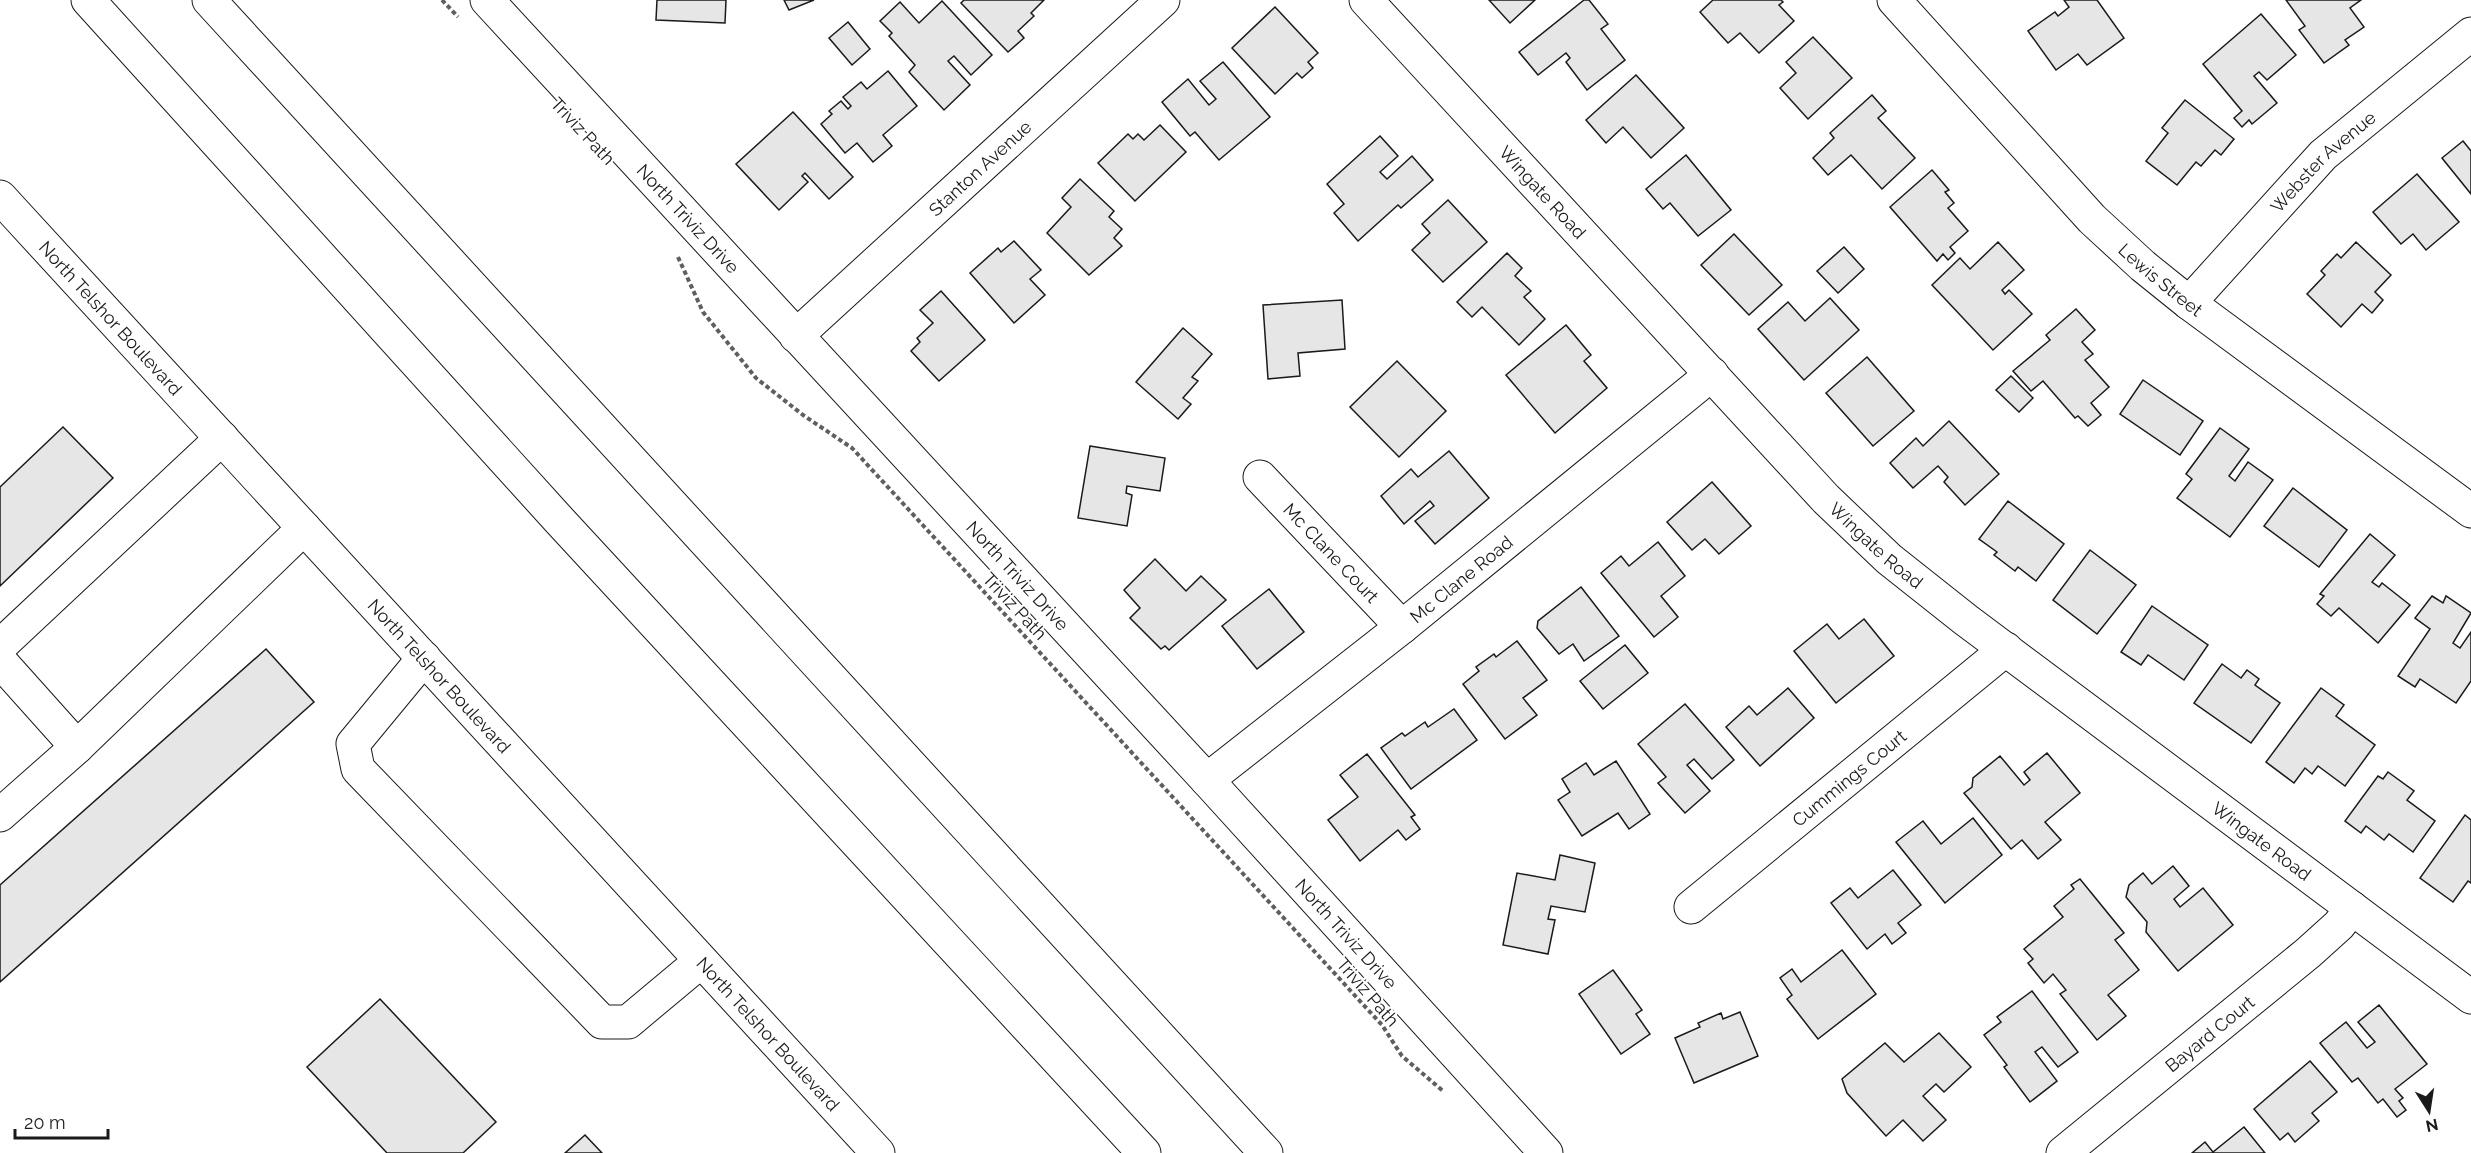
<svg xmlns="http://www.w3.org/2000/svg" width="2471" height="1153" viewBox="0 0 2471 1153" font-family="Raleway,sans-serif">
<rect width="100%" height="100%" fill="#fff"/>
<g fill="#e6e6e6" stroke="#1a1a1a" stroke-width="1.5">
<polygon points="657,0 726,0 725,23 656,20"/>
<polygon points="784,0 814,0 789,10"/>
<polygon points="964,0 1044,0 1031,13 1034,16 1018,31 1024,38 1008,52 961,3"/>
<polygon points="1489,0 1535,0 1510,23"/>
<polygon points="1584,0 1589,0 1608,24 1601,29 1625,60 1587,90 1566,62 1570,58 1566,53 1538,75 1519,52"/>
<polygon points="1713,0 1781,0 1783,2 1779,5 1794,21 1759,53 1740,33 1728,43 1700,12"/>
<polygon points="2064,0 2097,0 2124,38 2087,65 2078,54 2056,70 2028,31 2055,12 2058,16 2069,7"/>
<polygon points="2286,0 2361,0 2350,8 2364,27 2345,40 2349,45 2324,63 2299,30 2305,26"/>
<polygon points="942,1 992,55 971,75 954,56 948,61 970,85 944,110 909,72 915,65 889,36 892,33 880,21 900,2 919,23"/>
<polygon points="1275,7 1318,53 1308,62 1313,68 1302,78 1297,73 1275,94 1232,48"/>
<polygon points="2261,14 2296,55 2267,80 2259,72 2254,76 2277,103 2252,124 2249,120 2242,127 2234,118 2242,111 2203,64"/>
<polygon points="848,22 870,49 852,65 829,38"/>
<polygon points="1813,37 1852,78 1808,119 1780,88 1796,73 1786,62"/>
<polygon points="1223,62 1270,117 1219,160 1195,132 1190,136 1162,102 1188,79 1209,105 1216,99 1200,81"/>
<polygon points="888,71 917,106 883,135 892,146 873,162 857,143 845,153 821,124 832,114 829,111 841,101 848,109 851,106 843,97 861,82 867,89"/>
<polygon points="1636,75 1684,128 1651,158 1623,127 1606,143 1586,120"/>
<polygon points="1872,95 1886,111 1878,118 1915,158 1882,189 1851,155 1828,175 1813,158 1834,138 1830,133"/>
<polygon points="2185,100 2234,139 2221,155 2215,150 2201,166 2196,162 2177,185 2146,161 2168,133 2162,128"/>
<polygon points="793,112 853,177 829,199 805,173 802,176 808,182 779,210 736,164"/>
<polygon points="1160,125 1186,152 1135,201 1098,163 1128,134 1133,139 1138,134 1144,140"/>
<polygon points="1380,136 1398,156 1380,172 1387,179 1412,156 1433,180 1401,208 1398,205 1358,241 1334,213 1344,204 1327,184"/>
<polygon points="2463,141 2471,151 2471,194 2442,158"/>
<polygon points="1686,155 1731,210 1698,236 1670,203 1663,209 1646,189"/>
<polygon points="1932,170 1949,190 1945,192 1954,203 1948,208 1968,231 1950,247 1955,253 1948,260 1943,254 1937,261 1890,207"/>
<polygon points="2417,174 2459,222 2426,250 2413,234 2401,244 2373,212"/>
<polygon points="1080,179 1114,211 1109,217 1122,229 1114,238 1122,246 1089,275 1047,233 1071,207 1062,198"/>
<polygon points="1448,200 1487,242 1443,282 1412,250 1430,233 1422,224"/>
<polygon points="1734,234 1782,285 1749,315 1701,265"/>
<polygon points="1014,241 1041,270 1030,279 1045,295 1014,323 970,273 998,248 1001,252"/>
<polygon points="1998,242 2024,270 2002,290 2005,294 2009,290 2032,314 1993,350 1932,285 1960,258 1970,269"/>
<polygon points="2356,242 2391,275 2375,292 2383,300 2372,313 2362,304 2341,327 2307,294 2325,275 2321,271 2337,254 2341,258"/>
<polygon points="1844,247 1864,269 1838,293 1817,271"/>
<polygon points="1507,253 1522,268 1515,276 1531,291 1524,297 1545,319 1519,345 1482,307 1472,317 1457,302"/>
<polygon points="941,291 985,340 939,381 911,351 920,342 917,338 933,323 920,310"/>
<polygon points="1830,298 1859,330 1804,380 1758,329 1788,302 1805,321"/>
<polygon points="1342,300 1345,349 1298,353 1300,376 1268,379 1263,305"/>
<polygon points="2076,309 2095,330 2082,342 2093,354 2085,360 2109,387 2091,403 2101,415 2088,426 2078,416 2075,418 2043,381 2031,391 2013,371 2050,340 2046,335"/>
<polygon points="1566,325 1591,355 1584,361 1607,388 1555,433 1506,375"/>
<polygon points="1183,328 1212,354 1192,377 1198,381 1183,398 1191,404 1178,419 1136,382"/>
<polygon points="1867,357 1914,411 1873,446 1826,393"/>
<polygon points="1397,361 1446,411 1399,457 1350,407"/>
<polygon points="2011,376 2033,398 2019,412 1996,390"/>
<polygon points="2143,380 2203,421 2180,455 2120,414"/>
<polygon points="1949,421 1999,474 1965,505 1944,482 1948,477 1938,466 1913,488 1890,463 1916,438 1923,446"/>
<polygon points="63,427 113,478 0,586 0,487"/>
<polygon points="2220,428 2249,449 2229,476 2235,481 2248,462 2273,480 2230,537 2177,498 2192,479 2186,474"/>
<polygon points="1090,446 1165,458 1160,491 1127,486 1126,493 1132,495 1127,526 1078,518"/>
<polygon points="1449,451 1489,498 1435,544 1415,521 1434,506 1430,501 1404,524 1381,496 1411,469 1418,477"/>
<polygon points="1712,482 1751,526 1719,554 1705,539 1692,550 1667,522"/>
<polygon points="2293,488 2347,530 2319,567 2264,526"/>
<polygon points="2008,501 2064,544 2036,581 2018,567 2015,571 1994,555 1997,552 1979,539"/>
<polygon points="2370,534 2395,555 2372,582 2379,587 2382,583 2410,605 2378,643 2339,608 2331,616 2317,604 2324,596 2320,594"/>
<polygon points="1658,542 1685,576 1661,596 1678,617 1654,637 1601,573 1621,556 1629,566"/>
<polygon points="2090,550 2136,585 2097,634 2053,600"/>
<polygon points="1155,559 1186,591 1201,576 1226,600 1169,650 1165,646 1161,649 1130,618 1140,608 1124,590"/>
<polygon points="1581,587 1619,636 1584,661 1573,644 1559,654 1537,628 1538,621"/>
<polygon points="1269,589 1304,632 1257,669 1222,626"/>
<polygon points="2432,596 2443,603 2446,596 2471,613 2453,643 2460,648 2471,632 2471,681 2456,703 2420,679 2415,687 2398,676 2430,629 2415,618"/>
<polygon points="2152,606 2208,645 2184,680 2148,655 2141,665 2121,652"/>
<polygon points="1864,619 1894,656 1836,703 1794,651 1827,624 1839,639"/>
<polygon points="1517,641 1547,680 1523,698 1537,715 1505,739 1463,684 1479,671 1476,667 1494,654 1496,657"/>
<polygon points="1625,645 1648,673 1603,709 1580,681"/>
<polygon points="266,649 314,702 0,982 0,885"/>
<polygon points="2222,664 2241,678 2247,670 2259,679 2255,685 2280,703 2251,743 2194,703"/>
<polygon points="1788,688 1814,718 1760,766 1726,727 1749,706 1757,715"/>
<polygon points="2321,688 2344,705 2336,716 2375,745 2345,786 2318,766 2312,774 2305,768 2294,783 2266,762"/>
<polygon points="1685,704 1734,760 1712,779 1694,759 1687,765 1710,791 1685,813 1658,783 1666,777 1638,744"/>
<polygon points="1454,709 1477,740 1411,789 1381,748 1402,733 1405,736 1425,722 1428,727"/>
<polygon points="2047,753 2080,793 2045,822 2061,840 2038,859 2022,840 2011,849 1964,793 1972,787 1973,778 2000,756 2024,785 2030,780 2024,772"/>
<polygon points="1367,754 1415,815 1411,817 1420,829 1406,840 1398,830 1360,861 1328,820 1358,797 1340,775"/>
<polygon points="1616,761 1650,814 1629,829 1618,813 1582,836 1558,800 1570,792 1562,779 1586,763 1594,775"/>
<polygon points="2388,772 2414,791 2407,800 2435,821 2413,852 2389,834 2384,840 2366,826 2361,833 2345,821 2378,776 2383,779"/>
<polygon points="2465,815 2471,820 2471,883 2468,881 2453,902 2420,878"/>
<polygon points="1973,818 2002,855 1945,903 1896,842 1923,821 1941,844"/>
<polygon points="1560,855 1595,863 1585,912 1551,906 1548,919 1555,920 1548,954 1503,945 1517,873 1555,880"/>
<polygon points="2173,866 2189,886 2174,899 2180,907 2203,888 2233,925 2178,971 2146,932 2147,922 2126,897 2129,885 2143,873 2152,884"/>
<polygon points="1893,870 1921,905 1898,923 1906,933 1892,944 1885,934 1867,949 1831,903 1850,888 1858,898"/>
<polygon points="2080,879 2124,933 2115,940 2139,970 2108,995 2126,1016 2097,1040 2060,994 2066,990 2053,974 2044,983 2028,963 2033,959 2024,949 2063,917 2054,906 2074,889 2071,885"/>
<polygon points="1842,950 1876,994 1818,1039 1787,999 1792,995 1780,978 1792,969 1801,982"/>
<polygon points="1613,970 1642,1010 1636,1014 1650,1034 1621,1054 1579,994"/>
<polygon points="2032,991 2078,1052 2058,1067 2042,1047 2035,1052 2057,1081 2030,1102 2004,1067 2007,1065 1984,1035 2001,1022 1997,1017"/>
<polygon points="380,999 496,1122 463,1153 387,1153 307,1067"/>
<polygon points="2379,1005 2427,1064 2395,1089 2403,1098 2399,1101 2406,1110 2397,1117 2383,1099 2378,1103 2358,1078 2352,1082 2320,1043 2346,1022 2367,1048 2375,1042 2358,1022"/>
<polygon points="1740,1012 1758,1056 1694,1083 1675,1038 1700,1027 1698,1023 1721,1013 1723,1019"/>
<polygon points="1939,1033 1971,1067 1944,1092 1936,1084 1923,1096 1946,1120 1923,1141 1903,1120 1886,1136 1847,1093 1842,1079 1885,1043 1904,1062"/>
<polygon points="2310,1061 2337,1092 2312,1113 2319,1121 2295,1142 2288,1133 2280,1140 2254,1109"/>
<polygon points="2244,1127 2265,1153 2192,1153 2205,1142 2213,1152"/>
<polygon points="585,1135 602,1153 565,1153"/>
</g>
<g fill="none" stroke-linecap="round" stroke-linejoin="round">
<g stroke="#1a1a1a" stroke-width="35">
<g id="minor">
<path id="s1" d="M487,0L1207,780L1546,1153"/>
<path id="s2" d="M1366,0L1826,499L1889,559L1966,620L2471,997"/>
<path id="s3" d="M1894,0L2092,219L2143,266L2189,303L2471,511"/>
<path id="s4" d="M2189,303L2323,155L2471,34"/>
<path id="s5" d="M796,336L1163,0"/>
<path id="s6" d="M1260,477L1402,627"/>
<polyline points="0,646 222,438"/>
<polyline points="424,658 353,744 358,769 602,1022 628,1022 701,961"/>
<polyline points="0,661 77,747"/>
<path id="s7" d="M1207,780L1402,627L1712,374"/>
<polyline points="0,815 77,747 304,528"/>
<path id="s8" d="M1691,907L2006,649"/>
<path id="s9" d="M2063,1153L2308,953L2339,925L2352,908"/>
</g>
</g>
<g stroke="#1a1a1a" stroke-width="35">
<g id="major">
<path id="s10" d="M0,197L878,1153"/>
</g>
</g>
<g stroke="#1a1a1a" stroke-width="35">
<g id="highway">
<polyline points="88,0 559,520 1144,1153"/>
<polyline points="209,0 1266,1153"/>
</g>
</g>
<g stroke="#5f5f5f" stroke-width="4" stroke-dasharray="4.5 3" stroke-linecap="butt">
<polyline points="442,0 458,17"/>
<polyline points="678,257 703,312 756,378 803,415 852,448 1382,1025 1402,1056 1443,1091"/>
</g>
<use href="#minor" stroke="#fff" stroke-width="33"/>
<use href="#major" stroke="#fff" stroke-width="33"/>
<use href="#highway" stroke="#fff" stroke-width="33"/>
</g>
<g text-anchor="middle" dominant-baseline="central" stroke-width="4.5" stroke-linejoin="round" paint-order="stroke">
<g font-size="18" fill="#1a1a1a" stroke="#fff">
<text transform="translate(583 131) rotate(47)">Triviz Path</text>
<text stroke="none"><textPath href="#s4" startOffset="195">Webster Avenue</textPath></text>
<text stroke="none"><textPath href="#s5" startOffset="249">Stanton Avenue</textPath></text>
<text stroke="none"><textPath href="#s2" startOffset="261">Wingate Road</textPath></text>
<text stroke="none"><textPath href="#s1" startOffset="297">North Triviz Drive</textPath></text>
<text stroke="none"><textPath href="#s3" startOffset="387">Lewis Street</textPath></text>
<text stroke="none"><textPath href="#s10" startOffset="164">North Telshor Boulevard</textPath></text>
<text stroke="none"><textPath href="#s2" startOffset="747">Wingate Road</textPath></text>
<text stroke="none"><textPath href="#s6" startOffset="104">Mc Clane Court</textPath></text>
<text stroke="none"><textPath href="#s1" startOffset="783">North Triviz Drive</textPath></text>
<text stroke="none"><textPath href="#s7" startOffset="324">Mc Clane Road</textPath></text>
<text transform="translate(1015 606) rotate(47)">Triviz Path</text>
<text stroke="none"><textPath href="#s10" startOffset="650">North Telshor Boulevard</textPath></text>
<text stroke="none"><textPath href="#s8" startOffset="204">Cummings Court</textPath></text>
<text stroke="none"><textPath href="#s2" startOffset="1233">Wingate Road</textPath></text>
<text stroke="none"><textPath href="#s1" startOffset="1269">North Triviz Drive</textPath></text>
<text transform="translate(1368 992) rotate(49)">Triviz Path</text>
<text stroke="none"><textPath href="#s10" startOffset="1136">North Telshor Boulevard</textPath></text>
<text stroke="none"><textPath href="#s9" startOffset="189">Bayard Court</textPath></text>
</g>
</g>
<g transform="translate(2429 1111) rotate(168)" stroke="#ffffff" stroke-width="4.5" paint-order="stroke">
<path d="M0-4.5L10 22L0 15L-10 22Z" fill="#1a1a1a"/>
<text y="-9" font-size="16" font-weight="bold" text-anchor="middle" fill="#1a1a1a">N</text>
</g>
<path d="M15 1129v9h93v-9" fill="none" stroke="#1a1a1a" stroke-width="3"/>
<text x="24" y="1129" font-size="18" fill="#1a1a1a" stroke="#ffffff" stroke-width="4.5" paint-order="stroke">20 m</text>
</svg>
